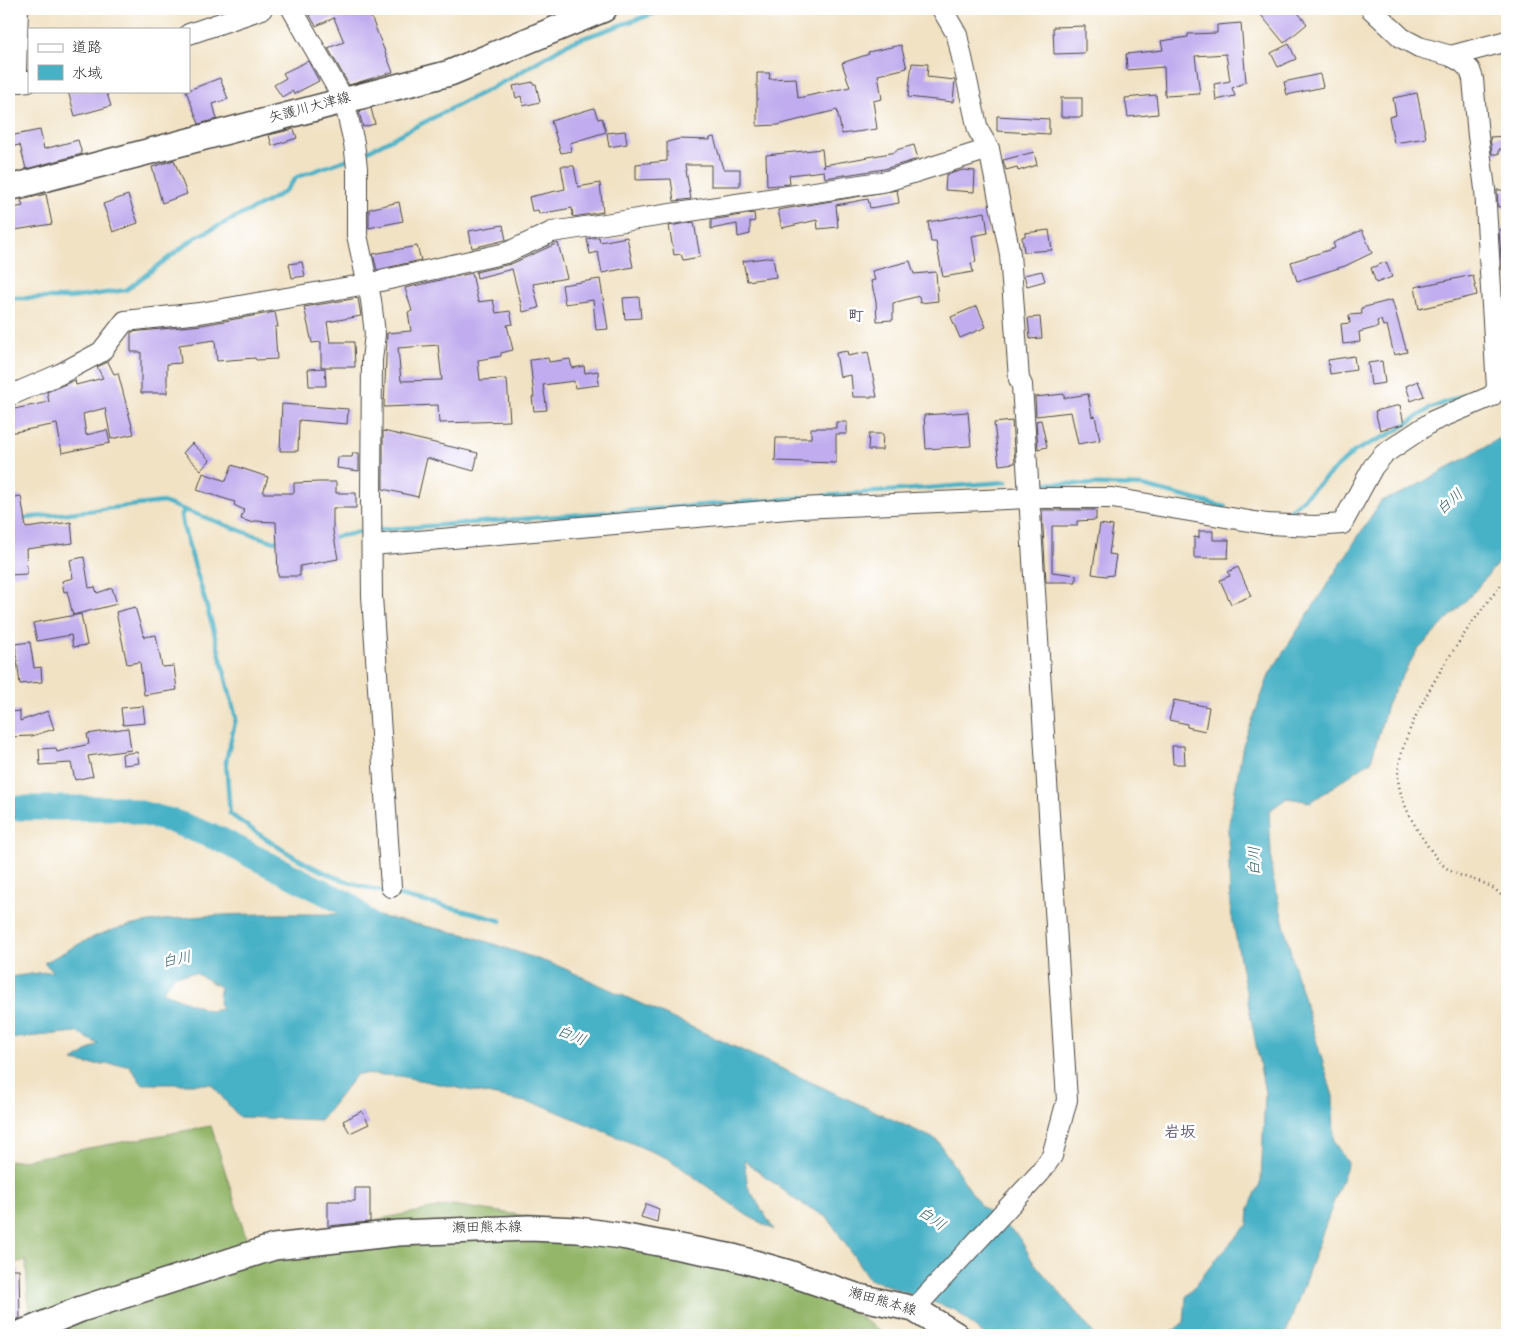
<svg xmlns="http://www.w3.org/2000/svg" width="1516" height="1344" viewBox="0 0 1516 1344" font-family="'Gochi Hand','Klee One',sans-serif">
<rect width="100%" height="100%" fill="#fff"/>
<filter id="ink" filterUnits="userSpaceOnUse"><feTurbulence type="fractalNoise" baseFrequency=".02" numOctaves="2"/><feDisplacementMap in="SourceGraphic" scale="10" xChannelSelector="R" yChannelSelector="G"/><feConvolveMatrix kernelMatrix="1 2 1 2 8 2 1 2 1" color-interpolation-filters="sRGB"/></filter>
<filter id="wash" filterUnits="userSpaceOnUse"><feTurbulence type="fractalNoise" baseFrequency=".0096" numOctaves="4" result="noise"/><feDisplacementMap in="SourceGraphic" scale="20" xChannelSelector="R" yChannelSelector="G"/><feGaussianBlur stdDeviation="1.12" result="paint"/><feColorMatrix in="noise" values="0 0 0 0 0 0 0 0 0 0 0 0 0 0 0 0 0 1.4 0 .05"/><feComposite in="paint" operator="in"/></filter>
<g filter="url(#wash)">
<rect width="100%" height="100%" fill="#f1e2c4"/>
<polygon fill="#93b669" stroke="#5f704a" points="211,1126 248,1244 452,1205 763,1251 886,1335 30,1335 26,1261 9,1263 9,1160 17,1161"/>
<g fill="#47b1c6" stroke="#396e78" fill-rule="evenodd">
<polygon points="1507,434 1507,552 1473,593 1416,652 1388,702 1371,761 1311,802 1287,798 1269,811 1272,874 1295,970 1333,1096 1334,1142 1348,1163 1288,1328 1287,1335 1168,1335 1184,1322 1186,1297 1217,1258 1248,1224 1249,1208 1261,1181 1265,1093 1230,906 1228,829 1243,745 1270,673 1381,501 1409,490"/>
<path d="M369,914L467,935L561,967L937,1140L980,1205L1019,1237L1032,1260L1095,1335H984L955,1310L869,1279L828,1218L797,1201L744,1160L748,1187L774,1230L748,1216L669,1159L544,1106L400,1076L357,1074L321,1120L239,1117L211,1084H142L129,1065L88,1064L73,1061L98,1044L76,1032L9,1039V977L53,971L44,963C67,951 90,936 116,929C193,909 289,915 369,914ZM195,973L220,987L219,1004L222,1009L210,1011L162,992L175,975Z"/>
</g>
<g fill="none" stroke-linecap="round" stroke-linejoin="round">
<g stroke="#47b1c6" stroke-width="4.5">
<polyline points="360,155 509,79 569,43 667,9"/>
<polyline points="9,298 71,298 126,290 196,237 265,203 284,192 297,177 351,158"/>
<polyline points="1037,483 1143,486 1225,507"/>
<path d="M185,510L181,515L183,526L213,628L236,718L226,761L230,814C267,840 306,868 349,882C399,899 451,905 501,921"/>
<polyline points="1264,514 1287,513 1355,451 1396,431 1429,409 1490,384"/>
<polyline points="9,520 163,502 250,534 272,541 282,541"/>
<polyline points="377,530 1006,482"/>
<polyline points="329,538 362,532"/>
</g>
<polyline stroke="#47b1c6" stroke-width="25" points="9,808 121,808 172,821 219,839 349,905 383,938"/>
</g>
<g id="blocks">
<g fill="#c0acee" fill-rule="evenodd">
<polygon points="306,9 368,9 393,72 349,85 328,48 344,42 334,18 316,26"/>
<polygon points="1269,9 1295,9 1307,24 1284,43 1261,15"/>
<polygon points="1241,23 1246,82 1232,88 1235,96 1216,100 1214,84 1230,81 1226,54 1195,56 1200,94 1165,96 1164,67 1127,70 1126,54 1163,50 1161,41 1188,37 1188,34 1217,33 1217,25"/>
<polygon points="1085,26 1085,53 1054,54 1053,27"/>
<polygon points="1289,44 1296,59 1278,67 1271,53"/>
<polygon points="901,45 907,68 878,75 882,99 873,101 877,129 842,134 837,110 778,125 757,126 757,73 770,73 769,79 796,78 798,98 850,87 842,63 869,54 868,52"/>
<polygon points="308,61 319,81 294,94 292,91 282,97 274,85 286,78 283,73"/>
<polygon points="912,63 928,64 927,77 955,80 953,102 908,97"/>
<polygon points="1320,74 1323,87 1287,95 1284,82"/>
<polygon points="220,78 228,99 213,104 217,119 199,124 186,91"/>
<polygon points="533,82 533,84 536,84 540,102 523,106 521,96 516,98 513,86"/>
<polygon points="68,91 106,91 111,106 75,116"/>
<polygon points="1417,93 1426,138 1394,143 1389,117 1396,115 1393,98"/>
<polygon points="1156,95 1158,114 1128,117 1125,98"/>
<rect x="1061" y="98" width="21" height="19"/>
<polygon points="371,108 375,124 363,127 359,112"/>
<polygon points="594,108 598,119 602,118 606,132 570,143 571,151 561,153 551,121"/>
<polygon points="997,116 1049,119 1049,134 997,131"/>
<polygon points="294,129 297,138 272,146 269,135"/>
<polygon points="40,130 44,149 78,140 82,154 26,169 20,145 9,147 9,136"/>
<polygon points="625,131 627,144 609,147 607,133"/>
<polygon points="1507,136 1507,149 1499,149 1499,154 1492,154 1490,137"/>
<polygon points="714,137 723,169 740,169 740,186 711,186 711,165 685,165 691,199 674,201 671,179 636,180 636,164 667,161 667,142 679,139 710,140 710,138"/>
<polygon points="914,145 918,159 884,169 825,178 824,171 789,175 790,184 767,186 766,155 822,149 824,167 824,165 896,152 896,150"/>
<polygon points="1034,152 1037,165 1018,171 1017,167 1006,170 1003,160"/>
<polygon points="174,160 187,194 162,203 152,167"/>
<polygon points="561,166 574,166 578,187 600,183 603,212 573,217 572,208 539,214 538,210 532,211 529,197 565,189"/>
<polygon points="963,170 975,171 974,192 945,190 946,175"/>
<polygon points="897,190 899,203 870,208 868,199 836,205 838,227 818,229 817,220 782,228 778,210"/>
<polygon points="1497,190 1507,190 1507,207 1498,207"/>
<polygon points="46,194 52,224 9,231 9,209 23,206 21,200"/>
<polygon points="128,195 138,223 113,232 103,204"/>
<polygon points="399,202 403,221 369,228 369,209"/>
<polygon points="985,212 988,233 972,236 976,262 971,263 973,272 943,277 936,242 931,242 928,222"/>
<polygon points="754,213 755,221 750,222 750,234 738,237 737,224 711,229 711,220"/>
<polygon points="694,222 700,257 683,260 681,254 674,255 669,226"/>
<polygon points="503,225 506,240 472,248 469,231"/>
<polygon points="1507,229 1507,269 1502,270 1499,230"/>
<polygon points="1049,230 1052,250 1024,252 1022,237 1025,236 1025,233"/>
<polygon points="1362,230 1372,253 1345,266 1297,281 1291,262 1335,248 1333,243"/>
<polygon points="599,237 600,242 627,237 633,267 602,273 598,252 590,254 587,239"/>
<polygon points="558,243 567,278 533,284 539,308 523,312 512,269 477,278 476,272 511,264"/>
<polygon points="417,246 421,260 377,270 373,254"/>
<polygon points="773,257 776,277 747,281 743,261"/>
<polygon points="910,261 914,274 936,272 938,301 920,303 919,296 893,303 893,320 877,321 876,301 871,281 875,280 872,271"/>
<polygon points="302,262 305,276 292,278 289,264"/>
<polygon points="1386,262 1392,277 1376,283 1371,268"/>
<polygon points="1042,271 1045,281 1027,286 1024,275"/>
<path d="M472,273L478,302L493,300L496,313L510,311L513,324L507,325L513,350L501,353V356L478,360L480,380L507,379L510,421L439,423L438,405L384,407L387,333L411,331L408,312L412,311L405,288ZM438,345L442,380L401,381L398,348Z"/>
<polygon points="1473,275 1477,295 1419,309 1415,287"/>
<polygon points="600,279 608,329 596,330 593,300 565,304 562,285"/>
<polygon points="639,297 641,318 625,319 623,298"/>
<polygon points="358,298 361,316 327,322 330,342 354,342 355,367 321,367 321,342 312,343 304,307"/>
<polygon points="1392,300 1407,352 1394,355 1387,325 1383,326 1381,320 1377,321 1378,327 1359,332 1360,342 1343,344 1341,324 1350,323 1349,315 1362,314 1361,308"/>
<polygon points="977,306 986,327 960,338 951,317"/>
<polygon points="275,312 278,327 275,327 277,359 256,360 255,358 217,361 215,340 179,345 181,363 167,364 167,393 141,393 141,352 131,352 131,332 202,325"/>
<polygon points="1040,317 1042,338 1030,339 1028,318"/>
<polygon points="847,351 848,356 868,352 877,397 853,397 851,375 840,377 836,353"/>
<polygon points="1354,356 1356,370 1330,374 1328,360"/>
<polygon points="548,358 549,362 570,359 572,368 584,366 585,373 598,371 599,385 575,388 574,381 543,385 547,410 534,411 532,397 534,397 530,360"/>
<polygon points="1382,361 1385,383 1371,385 1368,363"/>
<polygon points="108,362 114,374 118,373 134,434 111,439 105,408 83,414 86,435 107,430 110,443 62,453 57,424 9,433 9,410 49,402 47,392 75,380 76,385 103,378 97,367"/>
<polygon points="325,368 326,386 309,386 308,369"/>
<polygon points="1418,381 1424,396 1411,401 1406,386"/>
<polygon points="1064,394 1064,398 1088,394 1092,417 1095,416 1100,440 1078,444 1071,412 1036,416 1035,397"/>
<polygon points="282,404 348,409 347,424 299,420 298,451 280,451"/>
<polygon points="1400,405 1404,424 1380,430 1375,411"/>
<polygon points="968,412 971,446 926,449 924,415"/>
<polygon points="1041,420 1047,447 1038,449 1036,421"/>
<polygon points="1012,421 1015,463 999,465 994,423"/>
<polygon points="836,422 847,422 847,434 836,434 836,463 775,461 776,438 811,438 811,428 836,428"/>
<polygon points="383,431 478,453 474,471 427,458 418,497 383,489"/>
<polygon points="869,434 883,434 882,450 868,450"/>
<polygon points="192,443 210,460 201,470 183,453"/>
<polygon points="353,453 359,453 359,471 337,468 338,457 352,457"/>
<polygon points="232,465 268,477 263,493 294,493 294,483 319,482 336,482 336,493 356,493 356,508 333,508 333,531 338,559 300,566 300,576 278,576 276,522 254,521 253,523 241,519 244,510 234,505 235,502 197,490 203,473 226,481"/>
<polygon points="21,496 26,528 71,522 73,543 26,549 27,574 9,575 9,498"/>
<polygon points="1042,510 1096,510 1096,520 1077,521 1077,526 1052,526 1052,572 1076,575 1076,582 1046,582"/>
<polygon points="1100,524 1113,526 1109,554 1116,555 1113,575 1106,576 1092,574"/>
<polygon points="1199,531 1213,531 1213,540 1229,540 1228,558 1194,558 1194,537 1199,538"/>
<polygon points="84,557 89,588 95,587 97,593 112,588 117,604 73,615 67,591 64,592 62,581 73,578 70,560"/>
<polygon points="1238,567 1251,596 1231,604 1220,580 1230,576 1228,572"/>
<polygon points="135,607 144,637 156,635 162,667 174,666 177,690 144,695 140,662 127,664 116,612"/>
<polygon points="81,614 87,645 73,647 71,635 37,641 33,623"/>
<polygon points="30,642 34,668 41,667 42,682 20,684 15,644"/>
<polygon points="1174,700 1209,707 1205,731 1187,727 1187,724 1169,720"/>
<polygon points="143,706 145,723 123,725 121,708"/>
<polygon points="20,711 20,721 48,711 54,729 32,736 9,737 9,712"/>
<polygon points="128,728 131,750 88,756 93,776 75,780 71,763 40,765 39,749 56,748 57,752 89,744 87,734"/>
<polygon points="1172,746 1184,746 1185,764 1173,764"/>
<polygon points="137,752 139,763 123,765 122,754"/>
<polygon points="362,1111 369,1124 350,1133 343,1121"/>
<polygon points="355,1188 370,1188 370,1222 328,1226 328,1201 355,1201"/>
<polygon points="646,1204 659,1209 657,1222 641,1217"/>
<polygon points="9,1269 19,1269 20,1318 9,1324"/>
</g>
</g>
</g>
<g filter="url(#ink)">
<use href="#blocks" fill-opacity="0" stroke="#494642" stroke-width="1"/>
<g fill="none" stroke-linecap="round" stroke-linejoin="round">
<g stroke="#494642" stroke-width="22">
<g id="minor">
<polyline points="18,9 16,71 20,82 29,81"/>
<polyline points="292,9 344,100 354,143 357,168 357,235 371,300 375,334 372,360 371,496 372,596 391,887"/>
<polyline points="189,34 262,9"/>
<polyline points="1451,56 1507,41"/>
<polyline points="9,396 60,374 101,352 125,321 200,313 367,284 506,253 552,232 887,181 989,149"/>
<polyline points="372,545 800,508 1028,498 1112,498 1267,524 1315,526 1342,524 1373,467 1384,454 1433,421 1492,396 1497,388 1485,189 1478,136 1473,79 1470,70 1462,62 1451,56 1419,47 1402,38 1371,9"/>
<polyline points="914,1309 1040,1173 1052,1156 1067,1100 1022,385 1019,379 1010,254 989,149 978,130 957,35 942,9"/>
</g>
</g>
<g stroke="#494642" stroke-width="28">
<g id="major">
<polyline points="9,188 450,73 604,9"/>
<polyline points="17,1335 81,1309 274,1247 398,1233 529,1228 578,1230 621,1236 733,1257 789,1273 859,1297 914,1309 956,1335"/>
</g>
</g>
<path stroke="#494642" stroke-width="2.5" stroke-dasharray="1 4" stroke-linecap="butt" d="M1507,578C1473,617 1398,724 1398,776C1398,802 1424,844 1441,863C1460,884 1491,874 1507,904"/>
<use href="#minor" stroke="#fff" stroke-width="20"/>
<use href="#major" stroke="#fff" stroke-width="25"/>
</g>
</g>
<g text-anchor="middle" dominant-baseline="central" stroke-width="5" stroke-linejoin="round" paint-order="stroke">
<g font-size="14" fill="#2b2b2b" stroke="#fff">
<text transform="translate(310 109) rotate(-15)">矢護川大津線</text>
<text transform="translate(487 1229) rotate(-1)">瀬田熊本線</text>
<text transform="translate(882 1303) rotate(16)">瀬田熊本線</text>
</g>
<g font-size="15" font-style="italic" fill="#366169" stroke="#fff">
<text transform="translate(1451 503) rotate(-42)">白川</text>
<text transform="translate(1256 861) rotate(-91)">白川</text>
<text transform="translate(177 961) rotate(-12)">白川</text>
<text transform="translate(571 1037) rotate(23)">白川</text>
<text transform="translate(931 1220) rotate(34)">白川</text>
</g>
<g font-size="16" font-weight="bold" fill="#5f586f" stroke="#fff">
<text x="856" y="318">町</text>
<text x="1180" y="1134">岩坂</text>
</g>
</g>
<rect width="1516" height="1344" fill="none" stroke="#fff" stroke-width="30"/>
<rect x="28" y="28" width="162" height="65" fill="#ffffff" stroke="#aaaaaa"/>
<rect x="38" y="44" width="25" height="8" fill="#ffffff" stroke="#aaaaaa"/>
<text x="72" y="52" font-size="15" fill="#2b2b2b">道路</text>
<rect x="38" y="65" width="25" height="15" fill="#47b1c6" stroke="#aaaaaa"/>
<text x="72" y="78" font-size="15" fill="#2b2b2b">水域</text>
</svg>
